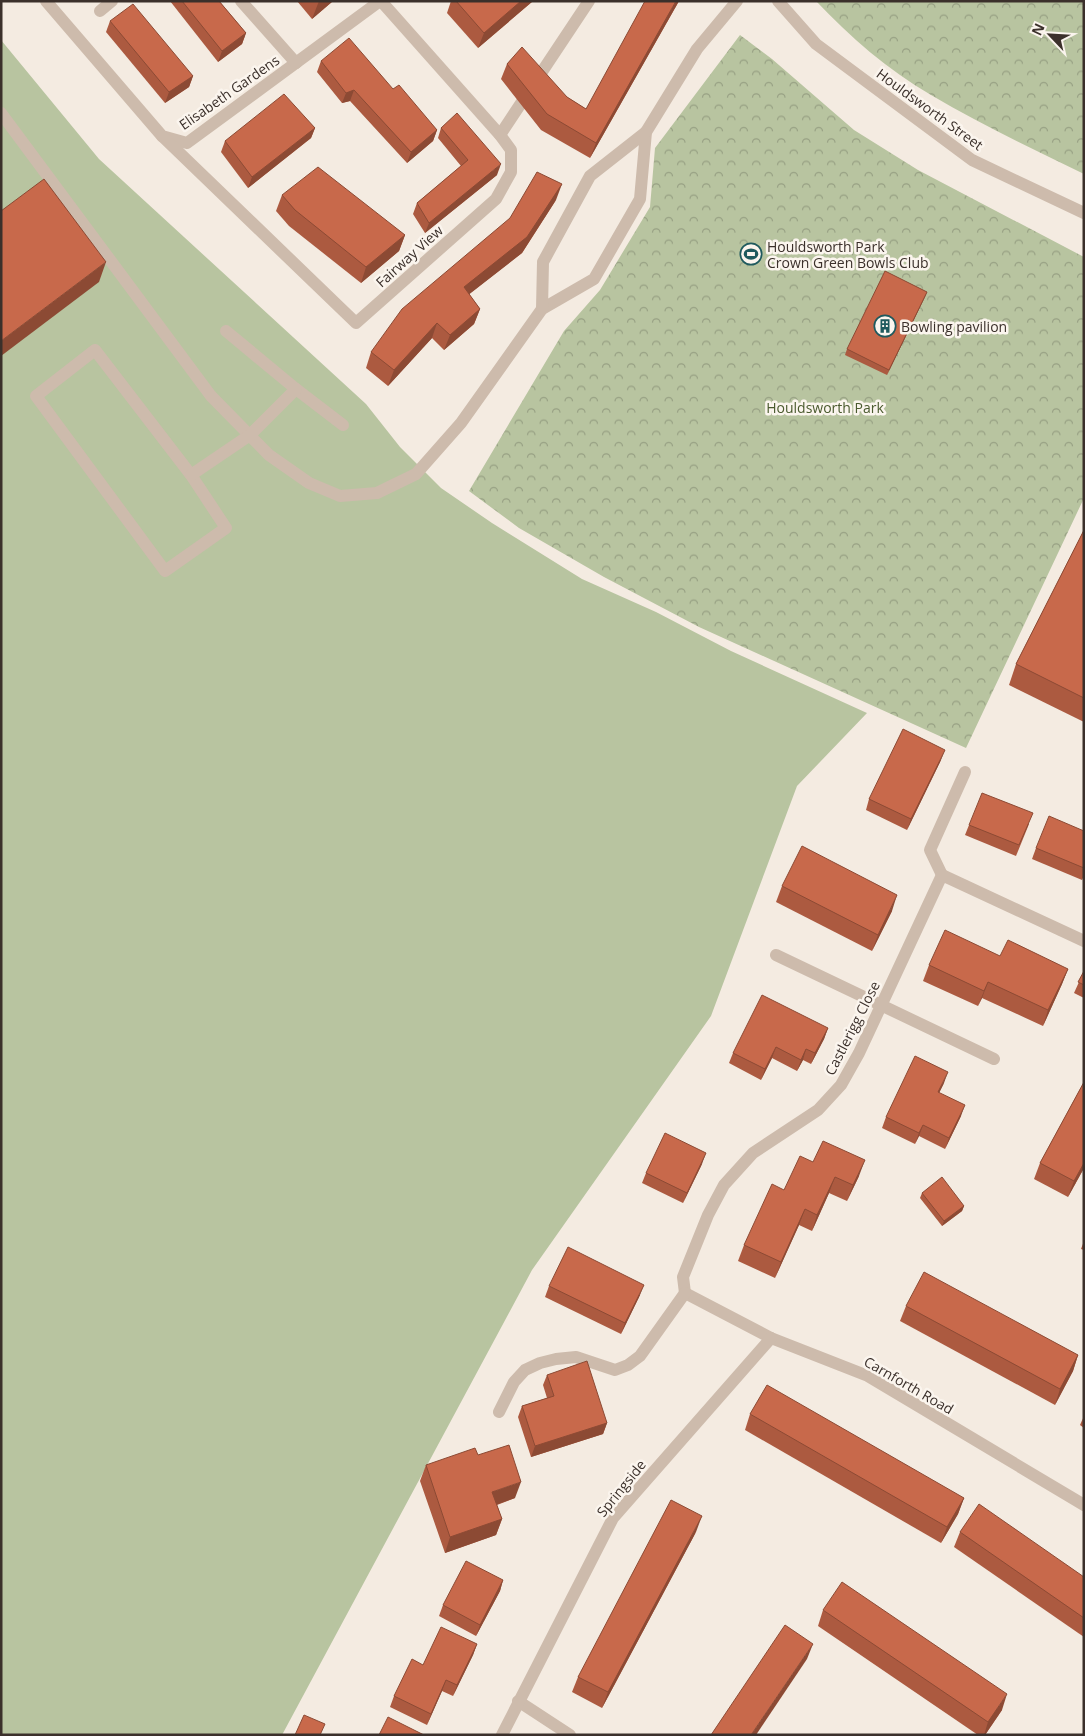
<svg xmlns="http://www.w3.org/2000/svg" width="1085" height="1736" viewBox="0 0 1085 1736" font-family="'Open Sans',sans-serif">
<defs>
<pattern id="forest-crowns" width="20" height="18" patternUnits="userSpaceOnUse" patternTransform="scale(1.25)"><rect width="20" height="18" fill="#b8c4a0"/><path d="M2 6a3 3 0 1 1 6 0M12 15a3 3 0 1 1 6 0" fill="none" stroke="#97a083"/></pattern>
</defs>
<rect width="100%" height="100%" fill="#f4ebe1"/>
<polygon fill="#b8c4a0" points="1,40 99,159 366,404 400,447 441,488 492,523 582,579 656,612 731,651 867,713 797,786 711,1016 532,1270 282,1735 1,1735"/>
<g fill="url(#forest-crowns)">
<path d="M816,1H1084V174C1033,149 980,124 931,95C888,70 850,37 816,1Z"/>
<polygon points="740,35 772,59 854,130 918,170 1084,257 1084,498 966,748 699,627 604,577 519,528 469,491 564,331 600,290 650,207 655,148"/>
</g>
<g fill="none" stroke-linecap="round" stroke-linejoin="round">
<g stroke="#cdbbac" stroke-width="12">
<polyline points="46,1 162,136 187,143 380,1"/>
<polyline points="241,1 296,63"/>
<polyline points="778,1 816,44 972,160 1084,213"/>
<polyline points="100,11 112,1"/>
<polyline points="1,113 211,396 269,455 309,483 340,496 377,493 416,474 461,423 542,309 594,279 640,199 646,132 697,49 737,1"/>
<polyline points="500,135 589,1"/>
<polyline points="162,136 356,323 496,199 511,172 511,150 500,135 381,1"/>
<polyline points="542,309 543,262 590,176 646,132"/>
<polygon points="95,350 191,475 226,528 165,571 36,396"/>
<polyline points="296,389 343,425"/>
<polyline points="191,475 250,435 296,389 226,331"/>
<polyline points="942,875 930,850 965,772"/>
<polyline points="776,955 994,1059"/>
<polyline points="685,1293 683,1277 708,1215 724,1185 753,1153 818,1110 841,1085 859,1053 942,875 1084,941"/>
<polyline points="685,1293 771,1338 868,1376 1084,1505"/>
<polyline points="499,1412 514,1382 525,1370 540,1363 556,1359 576,1357 615,1370 628,1365 640,1356 685,1293"/>
<polyline points="518,1701 570,1735"/>
<polyline points="502,1735 613,1518 771,1338"/>
</g>
</g>
<g fill="#ac5a40">
<polygon points="170,1 219,1 246,33 242,44 218,62"/>
<polygon points="297,1 333,1 312,19"/>
<polygon points="451,1 533,1 478,48 447,13"/>
<polygon points="679,1 590,158 541,130 501,79 507,64 567,97 586,109"/>
<polygon points="110,21 193,76 189,87 165,103 106,32"/>
<polygon points="321,61 393,89 437,130 433,141 407,163 350,101 342,103 317,72"/>
<polygon points="315,128 311,138 248,188 221,152 225,141"/>
<polygon points="441,128 497,175 425,233 413,214 417,203 461,166 438,138"/>
<polygon points="282,195 405,235 399,251 361,283 289,226 276,211"/>
<polygon points="556,200 522,253 469,294 480,309 474,324 444,350 432,338 388,386 366,368 371,352"/>
<polygon points="927,292 887,375 845,355 847,349"/>
<polygon points="1084,530 1084,722 1009,685 1016,664"/>
<polygon points="941,760 907,830 866,810 869,799"/>
<polygon points="1029,824 1016,856 965,835 969,825"/>
<polygon points="1084,831 1084,876 1082,880 1032,859 1036,848"/>
<polygon points="782,886 892,911 872,951 776,902"/>
<polygon points="1000,956 1068,969 1062,984 1043,1026 982,998 978,1006 923,981 929,965"/>
<polygon points="1084,971 1084,998 1074,993"/>
<polygon points="828,1028 824,1039 811,1064 803,1060 797,1071 772,1058 761,1080 729,1063 733,1053"/>
<polygon points="1084,1082 1084,1168 1068,1197 1034,1179 1040,1163"/>
<polygon points="944,1083 939,1093 961,1116 945,1149 919,1136 915,1144 882,1128 886,1117"/>
<polygon points="813,1162 859,1176 847,1201 829,1193 812,1231 799,1225 775,1278 738,1261 744,1245 784,1190"/>
<polygon points="702,1164 683,1203 642,1183 646,1173"/>
<polygon points="922,1193 964,1206 962,1211 942,1226 920,1198"/>
<polygon points="1084,1241 1084,1250 1081,1249"/>
<polygon points="549,1286 640,1295 621,1334 545,1297"/>
<polygon points="906,1306 1078,1355 1073,1371 1055,1405 900,1321"/>
<polygon points="547,1375 607,1423 603,1434 531,1457 518,1417 522,1406 547,1398 543,1385"/>
<polygon points="750,1414 964,1498 958,1514 941,1543 745,1430"/>
<polygon points="1084,1416 1084,1428 1080,1425"/>
<polygon points="426,1465 515,1498 497,1505 502,1519 496,1535 445,1553 420,1481"/>
<polygon points="696,1532 602,1708 572,1692 578,1677"/>
<polygon points="960,1532 1084,1577 1084,1637 954,1547"/>
<polygon points="503,1580 500,1591 476,1636 439,1616 443,1605"/>
<polygon points="823,1610 1002,1710 985,1735 978,1735 818,1626"/>
<polygon points="477,1644 473,1655 453,1696 442,1691 427,1725 390,1707 394,1696 423,1665"/>
</g>
<g fill="#8c4a34">
<polygon points="319,1 333,1 312,19"/>
<polygon points="521,1 533,1 478,48 484,33"/>
<polygon points="676,1 679,1 590,158 596,143"/>
<polygon points="246,33 242,44 218,62 222,51"/>
<polygon points="193,76 189,87 165,103 169,92"/>
<polygon points="354,90 350,101 342,103 346,93"/>
<polygon points="315,128 311,138 248,188 252,177"/>
<polygon points="437,130 433,141 407,163 411,152"/>
<polygon points="501,164 497,175 425,233 429,223"/>
<polygon points="562,184 556,200 522,253 458,303 464,287"/>
<polygon points="405,235 399,251 361,283 366,267"/>
<polygon points="106,262 99,282 1,356 1,341"/>
<polygon points="927,292 925,297 887,375 889,370"/>
<polygon points="480,309 474,324 444,350 450,335"/>
<polygon points="437,323 432,338 388,386 394,370"/>
<polygon points="945,750 941,760 907,830 911,819"/>
<polygon points="897,895 892,911 872,951 878,935"/>
<polygon points="1068,969 1062,984 1043,1026 1048,1010"/>
<polygon points="988,982 982,998 978,1006 984,991"/>
<polygon points="828,1028 824,1039 811,1064 815,1053"/>
<polygon points="776,1047 772,1058 761,1080 765,1069"/>
<polygon points="806,1049 803,1060 797,1071 801,1060"/>
<polygon points="948,1072 944,1083 934,1103 938,1092"/>
<polygon points="965,1105 961,1116 945,1149 949,1138"/>
<polygon points="923,1125 919,1136 915,1144 919,1133"/>
<polygon points="706,1153 702,1164 683,1203 687,1193"/>
<polygon points="865,1160 859,1176 847,1201 853,1185"/>
<polygon points="1084,1163 1084,1168 1068,1197 1074,1181"/>
<polygon points="835,1177 829,1193 812,1231 817,1215"/>
<polygon points="964,1206 962,1211 942,1226 944,1221"/>
<polygon points="805,1209 799,1225 775,1278 781,1262"/>
<polygon points="644,1285 640,1295 621,1334 625,1323"/>
<polygon points="1078,1355 1073,1371 1055,1405 1060,1389"/>
<polygon points="607,1423 603,1434 531,1457 535,1446"/>
<polygon points="521,1482 515,1498 487,1508 492,1492"/>
<polygon points="964,1498 958,1514 941,1543 947,1527"/>
<polygon points="702,1516 696,1532 602,1708 608,1692"/>
<polygon points="502,1519 496,1535 445,1553 450,1537"/>
<polygon points="503,1580 500,1591 476,1636 480,1625"/>
<polygon points="477,1644 473,1655 453,1696 457,1685"/>
<polygon points="813,1644 807,1659 756,1735 751,1735"/>
<polygon points="446,1680 442,1691 427,1725 431,1714"/>
<polygon points="1007,1694 1002,1710 985,1735 984,1735 988,1722"/>
</g>
<g fill="#c8694b" stroke="#8c4a34">
<polygon points="182,1 219,1 246,33 222,51"/>
<polygon points="456,1 521,1 484,33"/>
<polygon points="645,1 676,1 596,143 547,114 507,64 522,47 567,97 586,109"/>
<polygon points="133,4 193,76 169,92 110,21"/>
<polygon points="349,38 393,89 399,85 437,130 411,152 354,90 346,93 321,61"/>
<polygon points="284,94 315,128 252,177 225,141"/>
<polygon points="457,113 501,164 429,223 417,203 468,160 441,128"/>
<polygon points="318,167 405,235 366,267 295,210 282,195"/>
<polygon points="537,172 562,184 527,237 464,287 480,309 450,335 437,323 394,370 371,352 402,309 510,218"/>
<polygon points="44,179 106,262 1,341 1,211"/>
<polygon points="885,271 927,292 889,370 847,349"/>
<polygon points="1084,530 1084,698 1016,664"/>
<polygon points="903,729 945,750 911,819 869,799"/>
<polygon points="982,793 1033,813 1019,845 969,825"/>
<polygon points="1049,816 1084,831 1084,868 1036,848"/>
<polygon points="802,846 897,895 878,935 782,886"/>
<polygon points="945,930 1000,956 1008,940 1068,969 1048,1010 988,982 984,991 929,965"/>
<polygon points="1084,971 1084,985 1078,982"/>
<polygon points="762,995 828,1028 815,1053 806,1049 801,1060 776,1047 765,1069 733,1053"/>
<polygon points="915,1056 948,1072 938,1092 965,1105 949,1138 923,1125 919,1133 886,1117"/>
<polygon points="1084,1082 1084,1163 1074,1181 1040,1163"/>
<polygon points="665,1133 706,1153 687,1193 646,1173"/>
<polygon points="823,1141 865,1160 853,1185 835,1177 817,1215 805,1209 781,1262 744,1245 772,1184 784,1190 800,1156 813,1162"/>
<polygon points="942,1177 964,1206 944,1221 922,1193"/>
<polygon points="568,1247 644,1285 625,1323 549,1286"/>
<polygon points="924,1272 1078,1355 1060,1389 906,1306"/>
<polygon points="587,1361 607,1423 535,1446 522,1406 554,1396 547,1375"/>
<polygon points="767,1385 964,1498 947,1527 750,1414"/>
<polygon points="509,1445 521,1482 492,1492 502,1519 450,1537 426,1465 475,1448 478,1455"/>
<polygon points="671,1500 702,1516 608,1692 578,1677"/>
<polygon points="979,1504 1084,1577 1084,1618 960,1532"/>
<polygon points="466,1561 503,1580 480,1625 443,1605"/>
<polygon points="842,1582 1007,1694 988,1722 823,1610"/>
<polygon points="785,1625 813,1644 751,1735 711,1735"/>
<polygon points="441,1627 477,1644 457,1685 446,1680 431,1714 394,1696 412,1659 423,1665"/>
<polygon points="304,1715 325,1724 320,1735 295,1735"/>
<polygon points="388,1717 424,1735 379,1735"/>
</g>
<defs>
<g id="stadium-ring" transform="scale(1.125)"><circle r="9.5" fill="#fbf5ee" stroke="#1f5a5e" stroke-width="1.5"/><path d="M0-5a6.5 5 0 1 0 0 10a6.5 5 0 1 0 0-10ZM-3.5-1.8h7v3.6h-7Z" fill="#1f5a5e"/></g>
<g id="building-ring" transform="scale(1.125)"><circle r="9.5" fill="#fbf5ee" stroke="#1f5a5e" stroke-width="1.5"/><path d="M-4-6H4V6H1V3H-1V6H-4ZM-2.5-4.3h1.7v1.8h-1.7ZM.8-4.3h1.7v1.8H.8ZM-2.5-1h1.7V.8h-1.7ZM.8-1h1.7V.8H.8Z" fill="#1f5a5e"/></g>
</defs>
<g fill-rule="evenodd">
<use href="#stadium-ring" x="751" y="254"/>
<use href="#building-ring" x="885" y="326"/>
</g>
<g text-anchor="middle" dominant-baseline="central" stroke-width="5" stroke-linejoin="round" paint-order="stroke">
<g font-size="14" fill="#3b302b" stroke="#fbf5ee">
<text transform="translate(229 92) rotate(-35)">Elisabeth Gardens</text>
<text transform="translate(930 109) rotate(36)">Houldsworth Street</text>
<text transform="translate(409 256) rotate(-42)">Fairway View</text>
<text transform="translate(852 1028) rotate(-63)">Castlerigg Close</text>
<text transform="translate(909 1385) rotate(30)">Carnforth Road</text>
<text transform="translate(621 1488) rotate(-51)">Springside</text>
</g>
<g font-size="14" fill="#3b302b" stroke="#fbf5ee" text-anchor="start">
<text x="767" y="246">Houldsworth Park<tspan x="767" dy="16">Crown Green Bowls Club</tspan></text>
<text x="901" y="326">Bowling pavilion</text>
</g>
<g font-size="14" fill="#4a5a2e" stroke="#fbf5ee">
<text x="825" y="407">Houldsworth Park</text>
</g>
</g>
<rect width="1085" height="1736" fill="none" stroke="#3b302b" stroke-width="5"/>
<g transform="translate(1050 35) rotate(295)" stroke="#fbf5ee" stroke-width="4" paint-order="stroke">
<path d="M0-4L9 19L0 12L-9 19Z" fill="#3b302b"/>
<text y="-8" font-size="14" font-weight="bold" text-anchor="middle" fill="#3b302b">N</text>
</g>
</svg>
